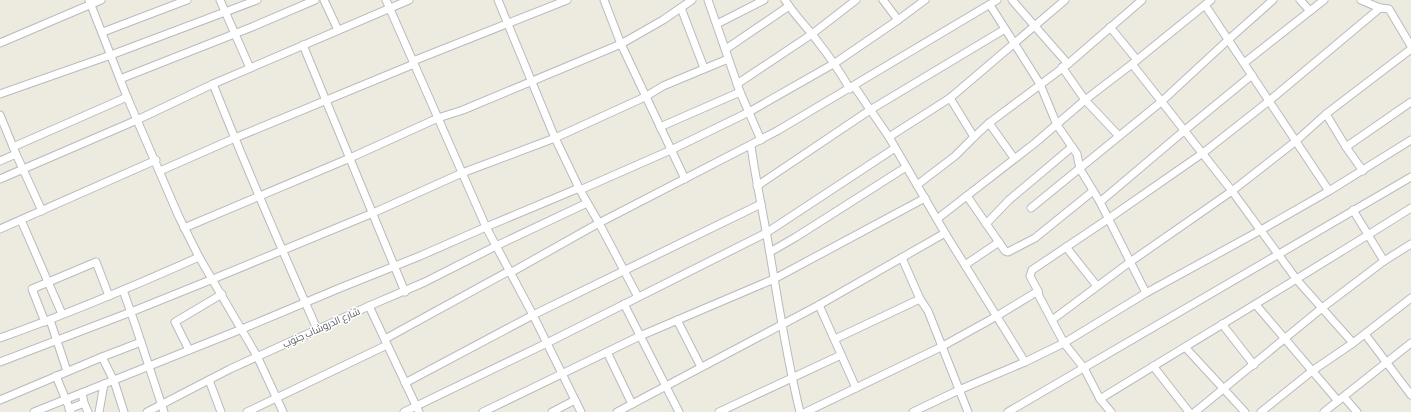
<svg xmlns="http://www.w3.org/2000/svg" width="1411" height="412" viewBox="0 0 1411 412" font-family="Barlow,Cairo,sans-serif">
<rect width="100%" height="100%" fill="#edebdf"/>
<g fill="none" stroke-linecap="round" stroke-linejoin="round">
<g stroke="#b8bac0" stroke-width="9">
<g id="minor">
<polyline points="89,0 127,97 179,217 199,257 257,356 283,412"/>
<polyline points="220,0 250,68"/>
<polyline points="324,0 338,30"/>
<polyline points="386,0 486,227 533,315 581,412"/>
<polyline points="498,0 555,138 580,190 599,223 638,297"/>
<polyline points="604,0 621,44 685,179"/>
<polyline points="708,0 740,92 761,140"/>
<path d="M785,0C795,16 807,27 818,42C830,57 840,72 850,89"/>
<polyline points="883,0 898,20"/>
<polyline points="1012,0 1068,64"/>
<polyline points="1300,0 1310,11"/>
<polyline points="1361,0 1380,8 1389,9 1411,46"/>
<polyline points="990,5 1040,84 1057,125 1077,154 1080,169 1100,202 1146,293"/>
<polyline points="1205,5 1329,191"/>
<polyline points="681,8 704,68"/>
<polyline points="717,24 764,0"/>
<polyline points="1110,27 1137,60"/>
<polyline points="103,32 187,0"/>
<polyline points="0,43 101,0"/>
<polyline points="303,45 405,292"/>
<polyline points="726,49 789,6"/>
<polyline points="413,61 567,0"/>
<polyline points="1244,63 1324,0"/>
<polyline points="1132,64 1232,191 1297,280 1353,343"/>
<polyline points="1062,67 1085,100 1119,136"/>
<polyline points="120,79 252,27 315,0"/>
<path d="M213,84C246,167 281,248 317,329"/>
<polyline points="737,84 812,34 856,0"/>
<polyline points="854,86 889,137 945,233"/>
<polyline points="0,94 111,55 257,0"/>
<polyline points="950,98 974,137"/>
<polyline points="1326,114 1346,147 1363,171"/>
<polyline points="0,115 16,154 42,211"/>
<polyline points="989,123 1014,158"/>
<polyline points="660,127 740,92"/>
<polyline points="889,137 950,98 1065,0"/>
<path d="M751,146C756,182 764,217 770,254C779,307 787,360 800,412"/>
<polyline points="13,147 127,97"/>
<polyline points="1346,147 1411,102"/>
<polyline points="0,161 16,154"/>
<polyline points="160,171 235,138 414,64"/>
<polyline points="0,179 137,120 213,84 409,0"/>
<polyline points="917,185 955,156 974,137 989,123 1068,64 1142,0"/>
<polyline points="757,186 870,110 1005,29"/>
<polyline points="580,190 671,150 749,112 835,63 898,20 925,0"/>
<polyline points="967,196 1005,251 1008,252 1035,238 1093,191"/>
<polyline points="1100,202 1185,130 1252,75"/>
<polyline points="1031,208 1161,102 1228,40 1273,0"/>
<polyline points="1353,210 1384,261"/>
<polyline points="937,219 1035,143 1085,100 1132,64 1211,0"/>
<polyline points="21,220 62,314"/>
<polyline points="986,224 1009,200 1072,147"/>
<polyline points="184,228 350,158 438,118 463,110 621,44 663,20 692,0"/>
<polyline points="0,229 156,160"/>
<polyline points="1066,247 1097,286"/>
<polyline points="770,252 796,237 906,167"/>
<polyline points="902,258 920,299 928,311 968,412"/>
<polyline points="965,265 999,242"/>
<polyline points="510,273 599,223 777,131 997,0"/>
<polyline points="123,290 136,327 164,412"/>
<polyline points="1038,291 1030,276 1032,270 1108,219 1203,153 1269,101 1380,8"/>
<polyline points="624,304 679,412"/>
<polyline points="819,305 856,388"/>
<polyline points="1256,305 1338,401"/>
<polyline points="369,306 419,412"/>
<polyline points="50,320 67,371"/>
<polyline points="677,320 701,367"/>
<polyline points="1052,320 1130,262 1232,191 1296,141 1326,114 1411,49"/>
<polyline points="45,322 32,289 96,262 109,296"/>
<polyline points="1222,324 1254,365"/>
<polyline points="1365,334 1411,395"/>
<path d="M0,338C68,314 134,286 199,257"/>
<polyline points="385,339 509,271"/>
<polyline points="835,339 920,299"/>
<polyline points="1185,347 1245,412"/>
<polyline points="189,350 175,322 222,294"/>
<polyline points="607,352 632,404"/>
<polyline points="102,357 141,342"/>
<polyline points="0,362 131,312 213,279 373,213 462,173 555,138 645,97 663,86 728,59"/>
<polyline points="1153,366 1189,412"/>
<polyline points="56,376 71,412"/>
<polyline points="209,380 221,412"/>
<polyline points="405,383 533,315 761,204"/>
<polyline points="82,393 84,403 88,412"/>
<polyline points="1344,397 1357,412"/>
<path d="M1100,399C1204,335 1308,273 1411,208"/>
<polyline points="0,400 102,357 114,381 124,412"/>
<polyline points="69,409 84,403"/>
<polyline points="34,412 242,329 340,288 420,256 486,227 579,188"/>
<polyline points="99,412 104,384"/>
<polyline points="147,412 230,369 369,306 425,282 496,246 587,203"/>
<polyline points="247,412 387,345"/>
<polyline points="404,412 547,343 766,233 895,148"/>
<polyline points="483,412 640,336 774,279 925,198"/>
<polyline points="552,412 575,400"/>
<polyline points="617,412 819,305 945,233 1025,362"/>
<polyline points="719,412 841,355"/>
<polyline points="806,412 941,347 997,316 1038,291 1039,296 1064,343 1084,368 1100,399 1111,412"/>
<polyline points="913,412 959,390 1025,362 1064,343 1146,293 1261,230 1329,191 1411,140"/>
<polyline points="1008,412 1411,177"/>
<polyline points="1195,412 1322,308 1384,261 1411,244"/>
<polyline points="1261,412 1312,371 1353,343 1411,298"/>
<polyline points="1324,412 1411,343"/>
</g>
</g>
<use href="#minor" stroke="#fff" stroke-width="7"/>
</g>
<g text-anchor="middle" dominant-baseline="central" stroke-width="3" stroke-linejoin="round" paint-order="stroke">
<g font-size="10" fill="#585c62" stroke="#fff">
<text transform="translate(321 327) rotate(-24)">شارع الدروشاب جنوب</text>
</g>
</g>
</svg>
